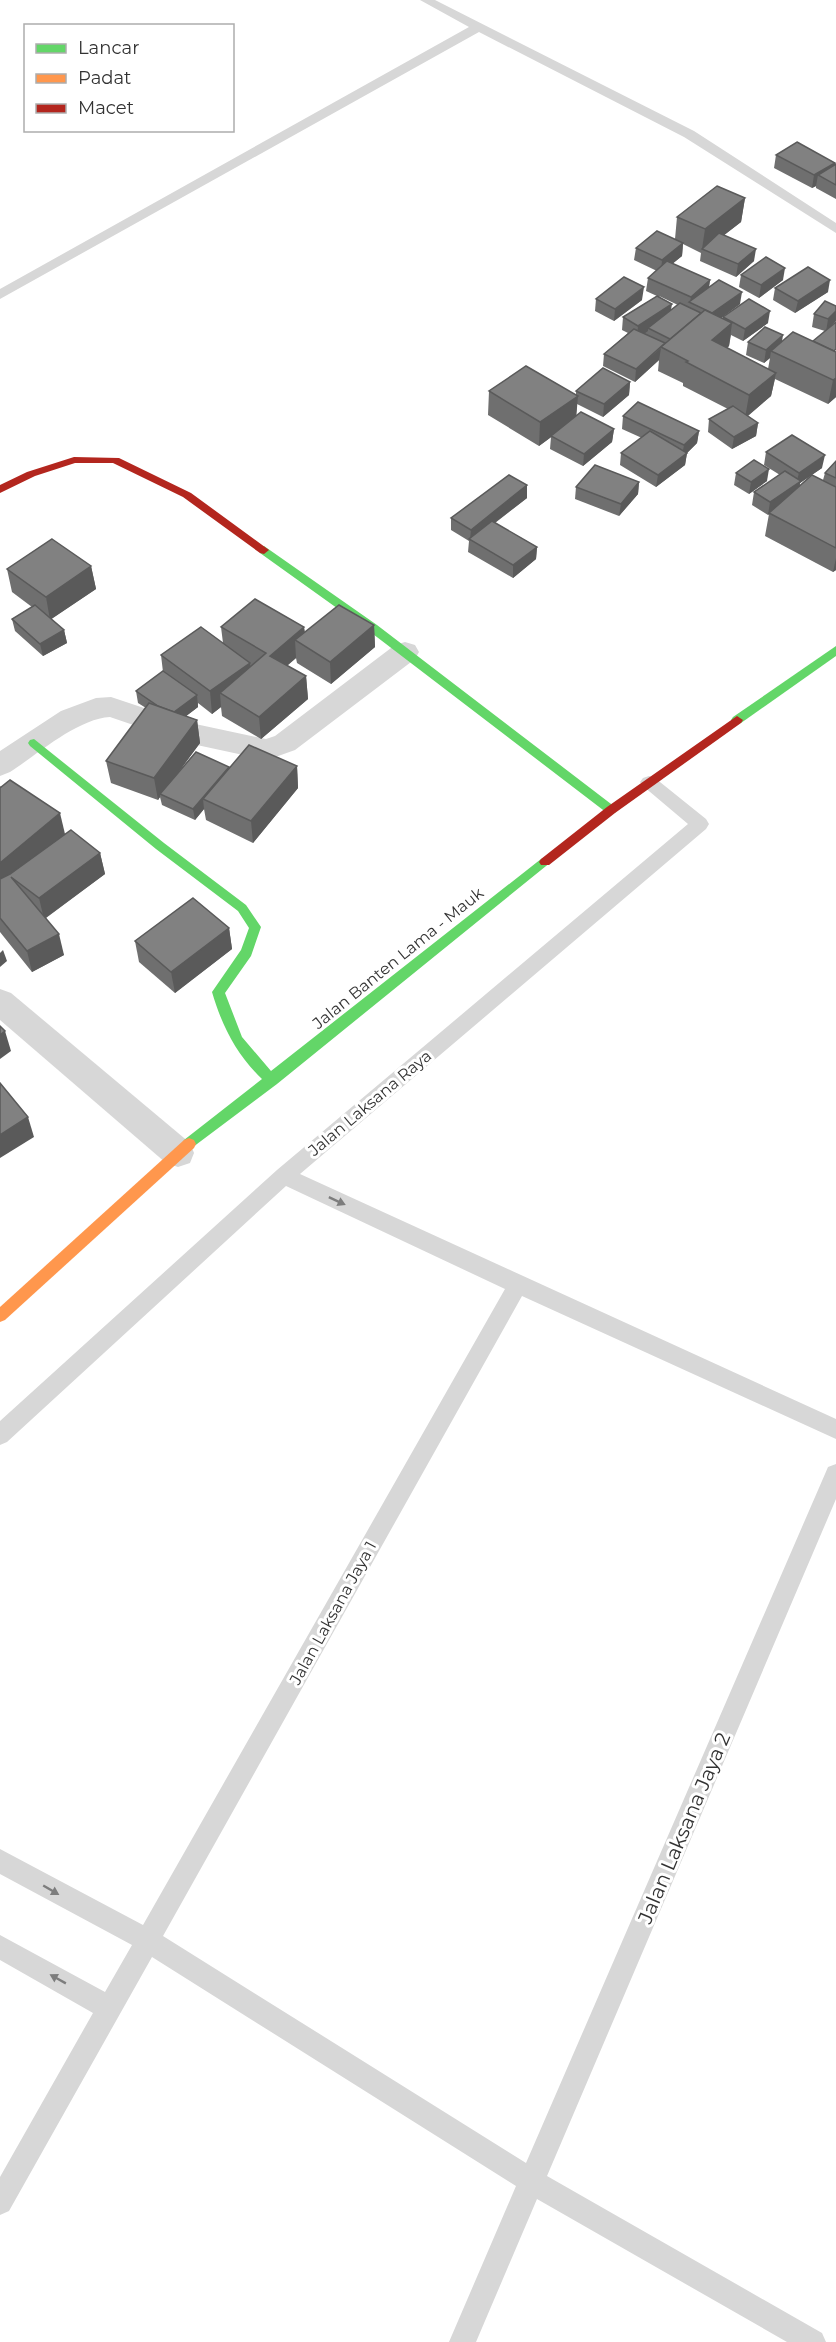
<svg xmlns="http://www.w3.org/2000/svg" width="836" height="2342" viewBox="0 0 836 2342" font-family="Montserrat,sans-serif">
<rect width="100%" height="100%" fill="#fff"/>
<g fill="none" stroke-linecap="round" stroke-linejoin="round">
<g fill="#d7d7d7" fill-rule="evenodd">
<polygon points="420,0 435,0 694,131 836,223 836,233 684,137 479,32 0,299 0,289 469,27"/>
<polygon points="649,776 655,778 706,819 709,824 706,829 300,1174 836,1419 836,1439 522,1296 163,1936 526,2163 825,1474 828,1467 836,1464 836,1499 547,2176 822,2333 826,2342 787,2342 537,2199 476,2342 449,2342 516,2186 152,1957 9,2211 0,2215 0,2177 93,2013 0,1960 0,1935 105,1992 132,1945 0,1874 0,1849 143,1925 505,1289 286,1186 7,1442 0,1445 0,1421 277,1170 688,824 643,786 640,782 643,778"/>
</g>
<g fill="#d7d7d7" fill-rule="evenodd">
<path d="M405,642L415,645L419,652L415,659L295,750L267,760L183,742L110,717C77,719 38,754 10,772L0,776V751L61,711L96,698L111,697L186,722L266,739L275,736L395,645Z"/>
<polygon points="0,989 11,993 190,1143 194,1153 190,1163 178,1167 166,1163 0,1020"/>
</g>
<g fill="#63d668" fill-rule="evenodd">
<polygon points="264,546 377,625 615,807 617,810 615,813 607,813 369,631 260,553 259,550"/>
<polygon points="836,646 836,656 741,723 733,723 731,720 733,717"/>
<path d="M34,739L164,843L246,905L261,927L251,956L225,993L242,1037L271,1071L541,859L545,857L551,862L277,1084L189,1150L184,1148L182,1144L184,1140L262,1079C236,1054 222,1026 212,992L241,950L249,928L238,911L156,849L30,746L28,743L30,740Z"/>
</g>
<polygon fill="#ff974d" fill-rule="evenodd" points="189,1138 194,1140 196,1144 194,1148 5,1320 0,1322 0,1307 184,1140"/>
<g fill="#b3261e" fill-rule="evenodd">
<polygon points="74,457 119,458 191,493 269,550 264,554 260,553 183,497 113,463 75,463 35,476 0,493 0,485 27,472"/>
<polygon points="737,716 743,720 741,723 615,813 549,865 541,865 539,862 541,859 607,807"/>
</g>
</g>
<g fill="#6f6f6f" fill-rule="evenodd">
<polygon points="776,155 835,163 834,165 836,164 836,199 816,188 816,186 812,188 774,168"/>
<path d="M745,198L741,222L724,235L754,261L736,277L700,261L701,253L683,244L682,256L672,264L710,280L709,287L740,304L721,318L723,319V317L768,323L743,341L731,335L729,346L727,348L768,369L770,358L764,363L746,355L748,342L813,341L825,331L812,327L814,314L825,301L831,327L836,397L828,404L775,379L771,396L748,416L758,423L756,436L732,449L708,432L709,419L728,409L683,386V383L658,371L659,360L635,382L603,366L604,354L628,333L622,330L623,317L657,296L646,291L648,278L657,271L634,260L636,248L675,239L677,217ZM659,296L678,305L671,310Z"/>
<polygon points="741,275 783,280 759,298 739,287"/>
<polygon points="775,288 828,292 795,313 773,300"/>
<polygon points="596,299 642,300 614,321 595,311"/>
<polygon points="630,382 629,395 603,417 577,404 576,416 614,429 612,442 583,466 550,449 551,437 539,446 488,415 489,391 576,394 576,391"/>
<polygon points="623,416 699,431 697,443 687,453 685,465 656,487 620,465 621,453 642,438 622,429"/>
<polygon points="766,452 822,468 800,483 800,486 823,480 825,473 836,461 836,570 833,572 765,536 769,514 768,515 752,505 754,492 780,475 764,465"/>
<polygon points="736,473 767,481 749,494 734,485"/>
<polygon points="639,482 638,494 619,516 575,499 576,487"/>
<polygon points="527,485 527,498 495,523 537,547 536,559 513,578 468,552 469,541 451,530 451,518"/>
<polygon points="91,566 96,589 51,619 64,630 67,643 43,656 15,631 12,619 32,607 12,592 7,569"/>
<polygon points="374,625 375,647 331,684 297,663 296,658 287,666 306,676 308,699 261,739 222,716 221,707 212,714 198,703 198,707 186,716 197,720 200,743 179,771 229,767 297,766 298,788 253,843 206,820 204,809 195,820 162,805 160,797 158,800 111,783 106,761 146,708 138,703 136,691 163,672 161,655 223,643 221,627 304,627 305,633"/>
<polygon points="0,786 64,834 100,853 105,874 46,918 64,955 32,972 0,932"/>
<polygon points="229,928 232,949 175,993 139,962 135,941"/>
</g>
<g fill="#5a5a5a">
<polygon points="835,163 833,175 818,175 816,186 812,188 814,175"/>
<polygon points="745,198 741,222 705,250 702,249 705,229"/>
<polygon points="683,243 682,256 661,273 662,260"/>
<polygon points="756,249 754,261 736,277 738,264"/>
<polygon points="785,268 783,280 759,298 761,285"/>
<polygon points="710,280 708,293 690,302 691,297"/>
<polygon points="830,280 828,292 795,313 798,301"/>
<polygon points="644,287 642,300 614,321 615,309"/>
<polygon points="742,292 740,304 710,326 711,314"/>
<polygon points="672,304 670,316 648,328 648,331 637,339 638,326"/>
<polygon points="770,311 768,323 743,341 745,329"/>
<polygon points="836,311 836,321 826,332 828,319"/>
<polygon points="732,323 729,346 708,364 712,340"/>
<polygon points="783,335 781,348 771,351 770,358 764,363 766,350"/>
<polygon points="661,348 659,360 635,382 636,369"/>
<polygon points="776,373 771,396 745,418 749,395"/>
<polygon points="836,378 836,397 828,404 833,380"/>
<polygon points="630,382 629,395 603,417 604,404"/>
<polygon points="578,396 576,419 539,446 540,422"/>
<polygon points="758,423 756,436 732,449 734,437"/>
<polygon points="614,429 612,442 583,466 584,454"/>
<polygon points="699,431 697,443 687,453 685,465 656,487 658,475 682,456 684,445"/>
<polygon points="825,455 822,468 800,483 798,493 768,515 770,502 796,484 799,473"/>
<polygon points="769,469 767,481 749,494 751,482"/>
<polygon points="639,482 638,494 619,516 621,504"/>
<polygon points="527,485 527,498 471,541 470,540 471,530"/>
<polygon points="537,547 536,559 513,578 513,565"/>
<polygon points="836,558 836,570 833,572"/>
<polygon points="91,566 96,589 50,620 46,597"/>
<polygon points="374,625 375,647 331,684 330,662"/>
<polygon points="304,627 306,647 295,640 296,658 272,678 270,656"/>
<polygon points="64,630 67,643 43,656 40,644"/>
<polygon points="250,663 252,685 220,693 221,707 212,714 210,691"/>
<polygon points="306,676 308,699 261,739 259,717"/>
<polygon points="197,695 198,707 172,727 170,715"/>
<polygon points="197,720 200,743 162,795 160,794 160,797 158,800 154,778"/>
<polygon points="297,766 298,788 253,843 251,821"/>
<polygon points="229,767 203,799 204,809 195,820 193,809"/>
<polygon points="60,813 65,834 0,890 0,863"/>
<polygon points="100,853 105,874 44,919 39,898"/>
<polygon points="229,928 232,949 175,993 171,972"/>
<polygon points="59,934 64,955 32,972 27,951"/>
<polygon points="3,950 7,961 0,967 0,953"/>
<polygon points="5,1031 11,1051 0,1059 0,1035"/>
<polygon points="28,1117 34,1137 0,1158 0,1135"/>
</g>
<g fill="#818181" stroke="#5a5a5a" stroke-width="1.5">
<polygon points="797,142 835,163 814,175 776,155"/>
<polygon points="836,164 836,185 818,175"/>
<polygon points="717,186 745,198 705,229 677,217"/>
<polygon points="657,231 683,243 662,260 636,248"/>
<polygon points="719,233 756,249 738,264 702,249"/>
<polygon points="766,257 785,268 761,285 741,275"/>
<polygon points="667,261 710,280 691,297 648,278"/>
<polygon points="808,267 830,280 798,301 775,288"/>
<polygon points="624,277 644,287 615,309 596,299"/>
<polygon points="719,280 742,292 712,313 689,302"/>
<polygon points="657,296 672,304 638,326 623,317"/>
<polygon points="749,299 770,311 745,329 723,317"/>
<polygon points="825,301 836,306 836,311 828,319 814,314"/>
<polygon points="680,303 701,313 670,339 648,328"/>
<polygon points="705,310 732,323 712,340 776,373 749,395 686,362 688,361 661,347"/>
<polygon points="836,322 836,349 834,351 813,341"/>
<polygon points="765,327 783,335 766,350 748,342"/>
<polygon points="634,329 665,343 636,369 604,354"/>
<polygon points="793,332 836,352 836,378 833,380 771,351"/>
<polygon points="526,366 578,396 540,422 489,391"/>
<polygon points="603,368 630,382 604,404 576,391"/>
<polygon points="638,402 699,431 684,445 623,416"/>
<polygon points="733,406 758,423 734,437 709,419"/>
<polygon points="581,412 614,429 584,454 551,436"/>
<polygon points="650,431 687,453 658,475 621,453"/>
<polygon points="792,435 825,455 799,473 766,452"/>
<polygon points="754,460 769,469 751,482 736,473"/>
<polygon points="836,461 836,478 825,473"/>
<polygon points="595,465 639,482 621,504 576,487"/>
<polygon points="785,471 801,481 770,502 754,492"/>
<polygon points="509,475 527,485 471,530 451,518"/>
<polygon points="812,475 836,487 836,548 769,513"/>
<polygon points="492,521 537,547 513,565 469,539"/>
<polygon points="52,539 91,566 46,597 7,569"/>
<polygon points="255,599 304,627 270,656 306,676 259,717 220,693 266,653 221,627"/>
<polygon points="35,605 64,630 40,644 12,619"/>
<polygon points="339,605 374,625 330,662 295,640"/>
<polygon points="201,627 250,663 210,691 161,655"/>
<polygon points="163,671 197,695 174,712 158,706 136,691"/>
<polygon points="149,703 197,720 154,778 106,761"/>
<polygon points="249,745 297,766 251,821 203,799"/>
<polygon points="196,752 229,767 193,809 160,794"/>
<polygon points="10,780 60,813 0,863 0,788"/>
<polygon points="71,830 100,853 39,898 11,877 59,934 27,951 0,918 0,879 10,874"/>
<polygon points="193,898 229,928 171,972 135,941"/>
<polygon points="0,1026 5,1031 0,1035"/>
<polygon points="0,1083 28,1117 0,1135"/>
</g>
<defs><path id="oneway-solid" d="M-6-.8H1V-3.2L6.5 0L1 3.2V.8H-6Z" transform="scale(1.5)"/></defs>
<g fill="#7d7d7d">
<use href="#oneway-solid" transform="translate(337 1201) rotate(25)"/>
<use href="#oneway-solid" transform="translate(51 1890) rotate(30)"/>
<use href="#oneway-solid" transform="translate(58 1979) rotate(-151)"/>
</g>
<g text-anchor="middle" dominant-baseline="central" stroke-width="6" stroke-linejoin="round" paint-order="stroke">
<g font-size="16" fill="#333" stroke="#fff">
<text transform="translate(398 958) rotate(-39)">Jalan Banten Lama - Mauk</text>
<text transform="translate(370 1103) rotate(-40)">Jalan Laksana Raya</text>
<text transform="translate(333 1613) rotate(-61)">Jalan Laksana Jaya 1</text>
</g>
<g font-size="20" fill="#333" stroke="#fff">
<text transform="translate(684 1828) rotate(-67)">Jalan Laksana Jaya 2</text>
</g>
</g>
<rect x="24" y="24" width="210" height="108" fill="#ffffff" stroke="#adadad" stroke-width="1.5"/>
<rect x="36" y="44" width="30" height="9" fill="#63d668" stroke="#adadad" stroke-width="1.5"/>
<text x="78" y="54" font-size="18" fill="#333333">Lancar</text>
<rect x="36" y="74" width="30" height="9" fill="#ff974d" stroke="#adadad" stroke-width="1.5"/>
<text x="78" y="84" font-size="18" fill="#333333">Padat</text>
<rect x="36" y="104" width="30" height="9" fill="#b3261e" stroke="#adadad" stroke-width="1.5"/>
<text x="78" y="114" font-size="18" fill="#333333">Macet</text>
</svg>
